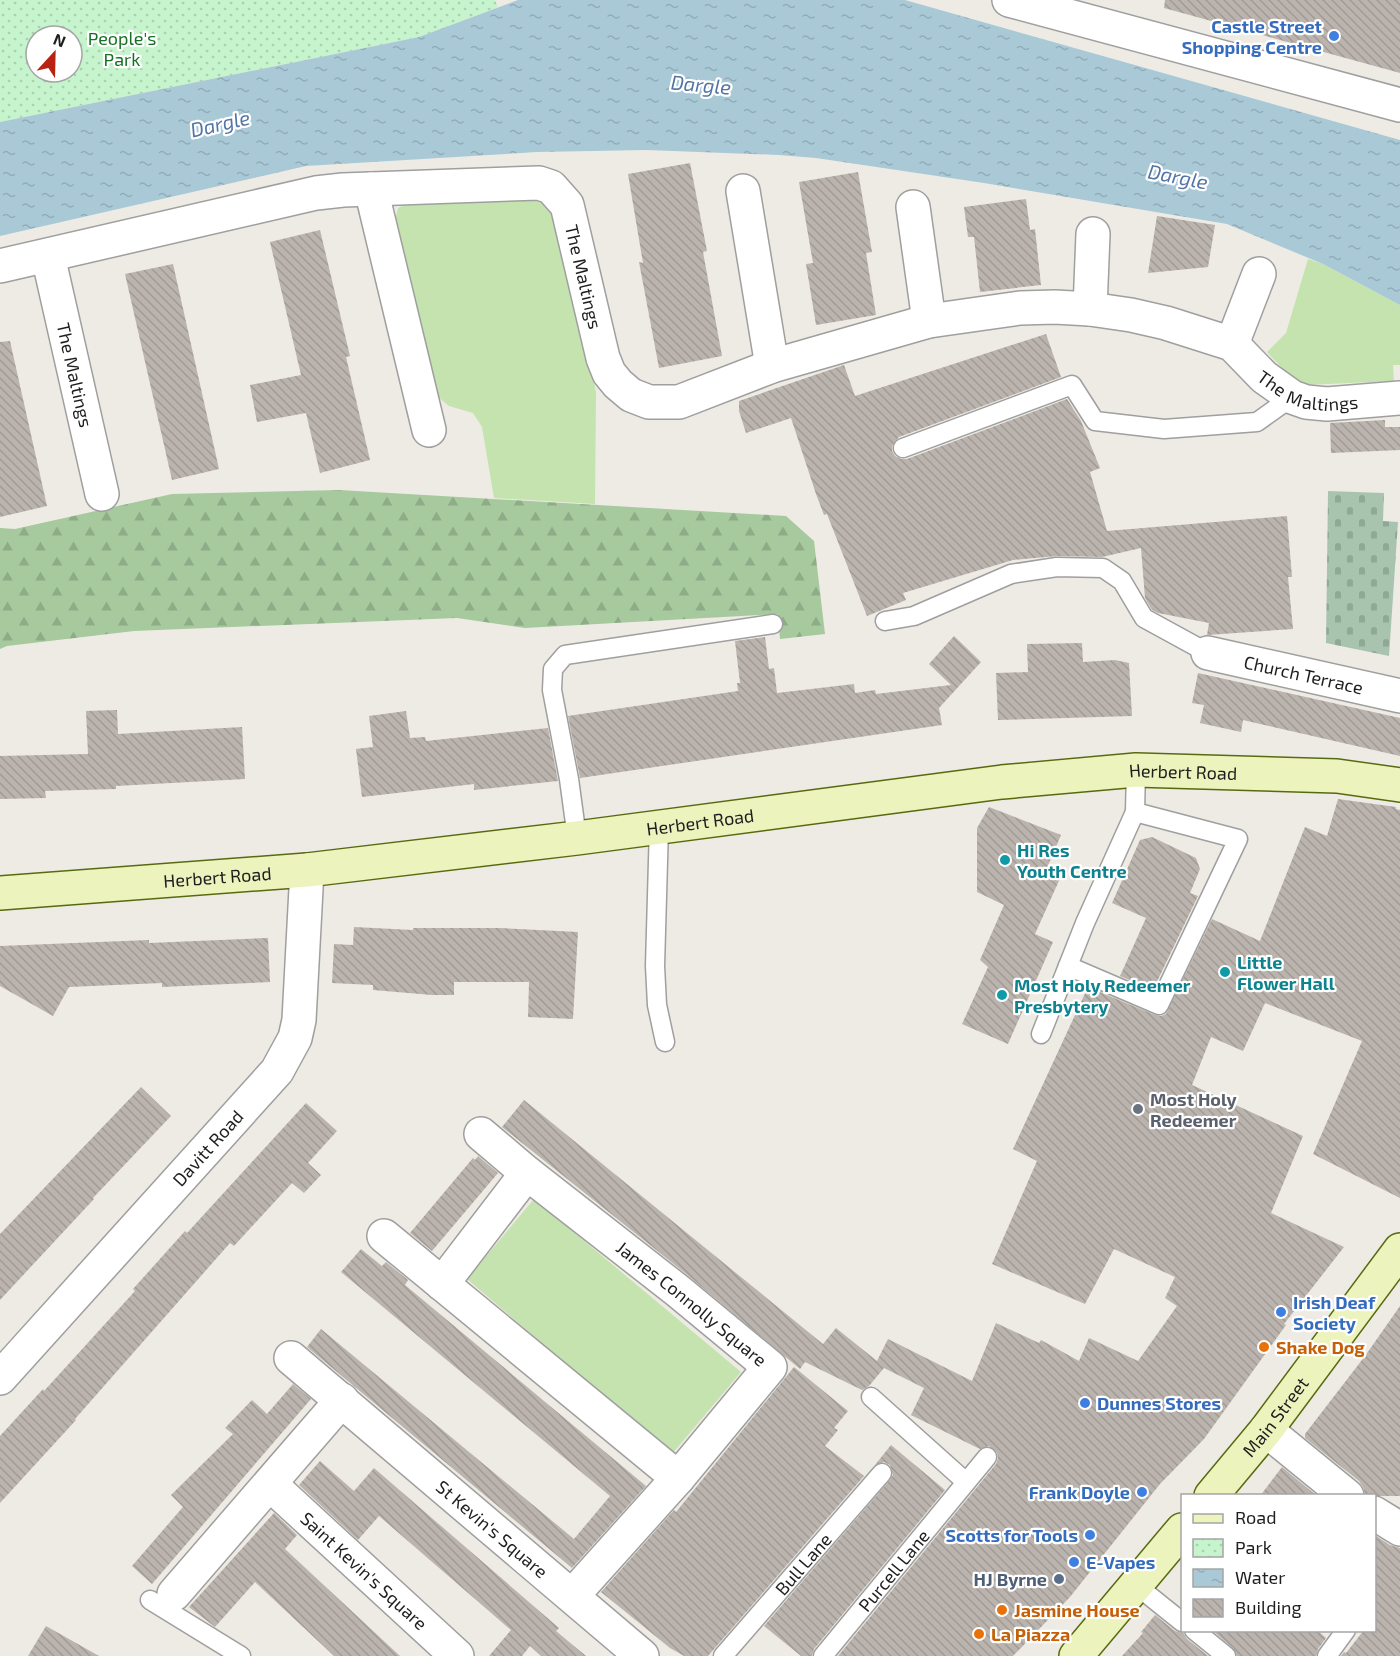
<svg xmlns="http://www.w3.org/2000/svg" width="1400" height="1656" viewBox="0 0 1400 1656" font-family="'Exo 2',sans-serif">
<defs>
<pattern id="forest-firs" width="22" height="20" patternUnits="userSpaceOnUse" patternTransform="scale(1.5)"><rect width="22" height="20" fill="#a6c99d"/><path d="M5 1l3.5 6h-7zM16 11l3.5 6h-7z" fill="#8eac87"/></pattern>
<pattern id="cemetery-stones" width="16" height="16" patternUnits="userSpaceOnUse" patternTransform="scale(1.5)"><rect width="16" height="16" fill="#a8c4af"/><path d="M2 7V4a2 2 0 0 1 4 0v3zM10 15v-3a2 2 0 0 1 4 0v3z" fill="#90a896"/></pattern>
<pattern id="park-dots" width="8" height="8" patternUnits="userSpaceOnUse" patternTransform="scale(1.5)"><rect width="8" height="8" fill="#c5f4cd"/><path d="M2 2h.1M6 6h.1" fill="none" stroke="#a9d1b0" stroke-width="1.8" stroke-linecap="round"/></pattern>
<pattern id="water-ripples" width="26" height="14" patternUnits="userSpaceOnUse" patternTransform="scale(1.5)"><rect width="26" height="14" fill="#a9c9d7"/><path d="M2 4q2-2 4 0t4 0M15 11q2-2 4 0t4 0" fill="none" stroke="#91acb8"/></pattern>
<pattern id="building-back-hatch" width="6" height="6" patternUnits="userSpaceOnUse" patternTransform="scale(1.5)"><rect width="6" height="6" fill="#bbb4ae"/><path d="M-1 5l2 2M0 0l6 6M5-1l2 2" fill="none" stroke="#a09a95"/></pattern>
</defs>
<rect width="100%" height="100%" fill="#eeebe4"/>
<g fill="#c4e3af">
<polygon points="534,200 545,204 556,215 590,359 596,393 595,504 494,498 482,427 473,413 449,406 438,397 395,221 398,208 413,201"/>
<polygon points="1308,259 1323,264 1400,305 1400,365 1393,365 1394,381 1305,385 1292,379 1267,352 1286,333"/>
<polygon points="534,1199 741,1372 672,1454 467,1279"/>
</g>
<polygon fill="url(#forest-firs)" points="339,490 786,516 814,541 825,634 780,639 778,614 525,628 457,618 134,631 7,646 0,649 0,528 15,529 172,494"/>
<polygon fill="url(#cemetery-stones)" points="1328,491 1384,493 1383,521 1398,522 1389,656 1326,643"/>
<path fill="url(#park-dots)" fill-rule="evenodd" d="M0,0H495L498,7L419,37L0,122ZM36,36H72V72H36Z"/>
<polygon fill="url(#water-ripples)" points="518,0 905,0 1400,140 1400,305 1323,264 1227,224 984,183 816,158 779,155 647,150 537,152 306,166 0,236 0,122 419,37"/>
<g fill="url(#building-back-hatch)">
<polygon points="1165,0 1400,0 1400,73 1164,8"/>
<polygon points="690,163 707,251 703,252 722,356 659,368 639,262 643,263 628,174"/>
<polygon points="858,172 872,252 866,253 876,315 816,325 806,264 813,263 799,182"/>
<polygon points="1026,199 1030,230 1035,229 1041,285 980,292 974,237 968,237 964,207"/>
<polygon points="1157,216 1215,225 1208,267 1148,273"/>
<polygon points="320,230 350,356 346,357 370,460 320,473 306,413 257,422 250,385 301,375 270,242"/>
<polygon points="173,264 219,469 172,480 125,274"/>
<polygon points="1046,334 1061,377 899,437 892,446 892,451 895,456 901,459 907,459 1067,399 1081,421 1100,468 1090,472 1107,531 1287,516 1292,577 1288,577 1293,629 1207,635 1209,623 1158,613 1152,610 1145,598 1141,548 1102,557 1057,556 1013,560 903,593 906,600 867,616 827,514 824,515 816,494 791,418 746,433 739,411 739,401 844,365 855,396"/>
<polygon points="10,341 47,506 0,517 0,342"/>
<polygon points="1385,420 1385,427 1400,427 1400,450 1331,453 1330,423"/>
<polygon points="954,636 981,662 939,708 942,725 580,778 568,716 738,691 737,683 740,683 735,641 765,637 769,669 774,668 777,693 854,684 855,693 875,690 876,694 951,685 929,664"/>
<polygon points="1082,643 1083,662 1115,660 1129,663 1132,716 998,720 996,673 1028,672 1027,644"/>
<polygon points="1198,673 1400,718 1400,756 1243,720 1241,732 1200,723 1204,705 1192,703"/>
<polygon points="117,710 118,734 242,727 245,779 116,786 116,789 45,791 46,798 0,799 0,756 88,754 86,711"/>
<polygon points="406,711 410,738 425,737 426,741 548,728 558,781 474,790 474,784 362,797 356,749 373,747 369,716"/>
<polygon points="1338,799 1396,807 1396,809 1400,810 1400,1198 1313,1154 1362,1041 1265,1003 1243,1051 1211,1037 1192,1085 1303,1136 1271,1213 1344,1247 1284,1324 1286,1325 1204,1439 1160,1484 1070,1597 1013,1656 838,1656 996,1464 998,1458 997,1453 989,1446 980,1449 911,1415 924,1388 884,1368 869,1386 862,1390 805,1362 800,1369 690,1277 502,1127 524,1100 823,1344 836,1328 877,1361 888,1339 972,1381 996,1323 1039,1343 1041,1340 1079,1361 1089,1338 1138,1361 1177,1306 1165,1298 1175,1277 1114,1249 1085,1304 992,1264 1037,1161 1013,1149 1088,987 1155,1015 1161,1016 1166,1014 1212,919 1260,941 1305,827 1327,836"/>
<polygon points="989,807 1061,835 1047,868 1062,874 1035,934 1053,942 1008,1044 962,1024 988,967 980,960 1004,905 977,892 977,828"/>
<polygon points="1152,837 1196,858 1200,869 1190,893 1198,896 1153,990 1120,976 1146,918 1112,903 1140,840"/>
<polygon points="354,927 413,930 413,928 500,928 578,932 573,1019 528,1017 529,982 454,982 454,995 432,995 373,990 373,985 332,983 334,944 353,945"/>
<polygon points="268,938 270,982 162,987 162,983 69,987 53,1016 0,986 0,946 149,940 149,943"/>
<polygon points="141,1087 171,1116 93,1198 94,1199 0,1300 0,1234"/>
<polygon points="306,1103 337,1131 308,1163 321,1175 304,1193 292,1183 234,1246 230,1243 75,1419 76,1420 0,1503 0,1436 43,1389 44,1391 135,1291 133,1289 185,1231 187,1233"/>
<polygon points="478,1156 498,1173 432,1251 410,1233 473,1158 475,1160"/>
<polygon points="361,1249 382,1266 386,1262 408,1280 405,1285 646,1486 572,1568 307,1347 321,1329 574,1539 610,1496 341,1272"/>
<polygon points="1400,1306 1400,1496 1365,1496 1364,1489 1359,1481 1305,1438 1305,1434 1365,1356"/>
<polygon points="794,1367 848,1411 834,1428 838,1430 825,1446 864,1476 708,1656 684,1656 670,1648 601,1592 674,1510 676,1512"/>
<polygon points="293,1384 311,1399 152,1584 132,1566 183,1507 171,1495 233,1434 225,1428 252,1400 267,1414"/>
<polygon points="891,1445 945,1490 814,1649 812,1656 801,1656 764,1626 890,1480 893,1475 890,1465 884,1462 875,1465"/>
<polygon points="320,1461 354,1491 374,1468 559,1628 556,1631 586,1656 541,1656 530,1646 522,1656 489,1656 511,1630 379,1516 358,1540 299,1485"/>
<polygon points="1282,1467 1317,1496 1260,1496"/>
<polygon points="274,1513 297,1535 285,1549 400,1656 334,1656 255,1582 215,1627 189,1607"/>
<polygon points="1376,1536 1390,1545 1400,1548 1400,1656 1341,1656 1344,1652 1346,1653 1364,1630 1374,1630"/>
<polygon points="1155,1615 1175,1631 1183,1633 1187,1639 1208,1656 1122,1656 1143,1633 1141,1632"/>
<polygon points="46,1626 99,1656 28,1656"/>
<polygon points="1212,1630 1317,1630 1326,1638 1318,1649 1316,1656 1237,1656 1233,1648"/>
</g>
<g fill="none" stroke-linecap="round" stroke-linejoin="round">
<g stroke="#9f9f9f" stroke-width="21">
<g id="lane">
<polyline points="903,448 1072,385 1095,421 1164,429 1257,422 1292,397"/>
<polyline points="885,621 914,616 1011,574 1057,567 1103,568 1122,581 1144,618 1208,653"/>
<polyline points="659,826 655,966 657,1005 665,1042"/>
<polyline points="577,838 569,779 552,690 553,669 565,655 773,624"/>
<polyline points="1068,966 1159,1005 1238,839 1135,812"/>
<polyline points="1041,1034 1085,923 1135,812 1136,770"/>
<polyline points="871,1397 966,1482"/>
<polyline points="1136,1585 1182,1622"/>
<polyline points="150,1600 241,1656"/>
<polyline points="1194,1630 1226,1656"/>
<path id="s1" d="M723,1656L882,1473"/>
<path id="s2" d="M823,1656L987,1457"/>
<polyline points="1327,1656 1346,1630"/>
</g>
</g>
<g stroke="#9f9f9f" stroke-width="36">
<g id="street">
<polyline points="1009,0 1400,105"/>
<polyline points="371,189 429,430"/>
<polyline points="743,191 772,366"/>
<polyline points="913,207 929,321"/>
<path id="s3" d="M48,256L102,494"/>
<path id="s4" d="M0,266L316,193L343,190L539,183L551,187L567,205L603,358L609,373L618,384L631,395L649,402H679L772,366L929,321L1020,308L1055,307L1090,309L1131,315L1166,323L1232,344L1264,377L1292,397L1306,402L1327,404L1400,398"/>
<polyline points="1090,309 1093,234"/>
<polyline points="1232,344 1259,274"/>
<path id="s5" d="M1208,653L1400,696"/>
<polyline points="481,1134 527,1173"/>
<polyline points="384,1236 678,1478"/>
<path id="s6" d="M442,1284L527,1173L678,1291L770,1367L678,1478L572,1596"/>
<path id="s7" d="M291,1358L642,1656"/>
<path id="s8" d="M0,1378L277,1071L295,1038L299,1020L307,870"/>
<polyline points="1266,1430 1347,1496"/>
<path id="s9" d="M270,1484L457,1656"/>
<polyline points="1374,1513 1400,1529"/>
<polyline points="174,1594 342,1400"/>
</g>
</g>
<g stroke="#586a0f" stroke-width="36">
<g id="secondary">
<path id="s10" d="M0,893L307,870L577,838L1002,782L1136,770L1337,776L1400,785"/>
<path id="s11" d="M1211,1496L1266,1430L1400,1250"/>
<polyline points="1076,1656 1182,1530"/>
</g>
</g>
<use href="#lane" stroke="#fff" stroke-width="18"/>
<use href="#street" stroke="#fff" stroke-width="33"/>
<use href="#secondary" stroke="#ecf3bd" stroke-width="33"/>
</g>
<g fill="#3f7fe0" stroke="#fff" stroke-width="2">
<circle cx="1334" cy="36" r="6"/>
<circle cx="1281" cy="1312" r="6"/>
<circle cx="1085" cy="1403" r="6"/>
<circle cx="1142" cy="1492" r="6"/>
<circle cx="1090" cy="1535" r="6"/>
<circle cx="1074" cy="1562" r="6"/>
</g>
<g fill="#0f9aa8" stroke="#fff" stroke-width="2">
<circle cx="1005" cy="860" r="6"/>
<circle cx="1225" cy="972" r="6"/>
<circle cx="1002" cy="995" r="6"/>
</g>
<circle fill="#6b7280" stroke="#fff" stroke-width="2" cx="1138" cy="1109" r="6"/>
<g fill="#e8710a" stroke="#fff" stroke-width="2">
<circle cx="1264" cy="1347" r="6"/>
<circle cx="1002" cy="1610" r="6"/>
<circle cx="979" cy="1634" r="6"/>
</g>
<circle fill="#5c6f8a" stroke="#fff" stroke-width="2" cx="1059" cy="1579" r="6"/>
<g text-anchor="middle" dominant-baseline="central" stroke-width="4.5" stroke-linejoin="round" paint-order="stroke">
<g font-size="18" font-weight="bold" fill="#366cbe" stroke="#fff" text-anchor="end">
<text x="1322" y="26">Castle Street<tspan x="1322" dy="21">Shopping Centre</tspan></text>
<text x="1293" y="1302" text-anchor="start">Irish Deaf<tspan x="1293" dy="21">Society</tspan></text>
<text x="1097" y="1403" text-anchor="start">Dunnes Stores</text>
<text x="1130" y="1492">Frank Doyle</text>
<text x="1078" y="1535">Scotts for Tools</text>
<text x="1086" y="1562" text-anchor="start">E-Vapes</text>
</g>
<g font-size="18" fill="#167125" stroke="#fff">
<text x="122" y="38">People's<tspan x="122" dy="21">Park</tspan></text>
</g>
<g font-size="18" fill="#1e1e1e" stroke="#fff">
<text stroke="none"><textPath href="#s4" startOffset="658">The Maltings</textPath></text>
<text stroke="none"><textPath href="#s3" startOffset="122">The Maltings</textPath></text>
<text stroke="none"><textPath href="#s4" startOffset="1504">The Maltings</textPath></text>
<text stroke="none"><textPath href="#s5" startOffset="98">Church Terrace</textPath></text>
<text stroke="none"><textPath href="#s10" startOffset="1190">Herbert Road</textPath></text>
<text stroke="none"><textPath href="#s10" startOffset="704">Herbert Road</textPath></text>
<text stroke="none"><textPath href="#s10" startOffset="218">Herbert Road</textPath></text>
<text stroke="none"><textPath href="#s8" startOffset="310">Davitt Road</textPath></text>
<text stroke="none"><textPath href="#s6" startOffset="350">James Connolly Square</textPath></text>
<text stroke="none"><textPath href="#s11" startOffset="102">Main Street</textPath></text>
<text stroke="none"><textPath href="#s7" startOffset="264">St Kevin's Square</textPath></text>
<text stroke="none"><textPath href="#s1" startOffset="122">Bull Lane</textPath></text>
<text stroke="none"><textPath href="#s9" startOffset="128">Saint Kevin's Square</textPath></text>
<text stroke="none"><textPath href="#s2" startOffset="111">Purcell Lane</textPath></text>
</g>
<g font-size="18" font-weight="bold" fill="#0d838f" stroke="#fff" text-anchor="start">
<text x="1017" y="850">Hi Res<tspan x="1017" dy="21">Youth Centre</tspan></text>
<text x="1237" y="962">Little<tspan x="1237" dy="21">Flower Hall</tspan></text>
<text x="1014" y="985">Most Holy Redeemer<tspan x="1014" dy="21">Presbytery</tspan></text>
</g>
<g font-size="18" font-weight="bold" fill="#5b616d" stroke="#fff" text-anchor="start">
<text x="1150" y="1099">Most Holy<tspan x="1150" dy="21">Redeemer</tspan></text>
</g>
<g font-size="18" font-weight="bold" fill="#c56008" stroke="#fff" text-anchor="start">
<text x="1276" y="1347">Shake Dog</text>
<text x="1014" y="1610">Jasmine House</text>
<text x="991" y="1634">La Piazza</text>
</g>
<g font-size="18" font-weight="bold" fill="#4e5e75" stroke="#fff" text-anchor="end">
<text x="1047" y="1579">HJ Byrne</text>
</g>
<g font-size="20" font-style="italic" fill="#5374a4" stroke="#fff">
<text transform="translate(701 84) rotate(5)">Dargle</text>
<text transform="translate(220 123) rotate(-13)">Dargle</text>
<text transform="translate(1178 176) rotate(11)">Dargle</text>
</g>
</g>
<rect x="1181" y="1494" width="195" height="138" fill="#ffffff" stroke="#a5a5a5" stroke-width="1.5"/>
<rect x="1193" y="1514" width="30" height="9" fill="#ecf3bd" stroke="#a5a5a5" stroke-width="1.5"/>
<text x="1235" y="1524" font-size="18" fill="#1e1e1e">Road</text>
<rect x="1193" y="1539" width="30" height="18" fill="url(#park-dots)" stroke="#a5a5a5" stroke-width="1.5"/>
<text x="1235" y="1554" font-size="18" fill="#1e1e1e">Park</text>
<rect x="1193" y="1569" width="30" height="18" fill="url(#water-ripples)" stroke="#a5a5a5" stroke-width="1.5"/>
<text x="1235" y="1584" font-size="18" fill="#1e1e1e">Water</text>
<rect x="1193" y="1599" width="30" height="18" fill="url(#building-back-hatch)" stroke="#a5a5a5" stroke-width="1.5"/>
<text x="1235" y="1614" font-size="18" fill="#1e1e1e">Building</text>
<g transform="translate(54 54) rotate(22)"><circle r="28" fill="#ffffff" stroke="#a5a5a5" stroke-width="1.5"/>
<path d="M0-4.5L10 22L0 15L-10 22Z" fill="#b82213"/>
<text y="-9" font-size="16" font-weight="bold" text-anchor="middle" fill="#1e1e1e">N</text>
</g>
</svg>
